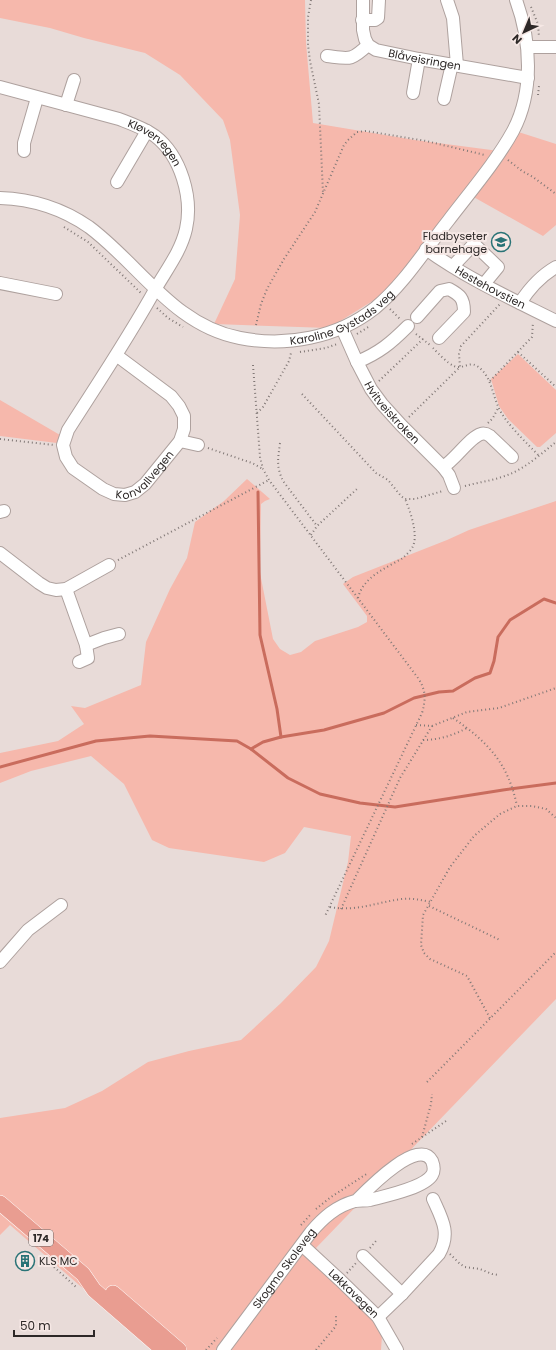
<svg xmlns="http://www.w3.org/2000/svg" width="556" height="1350" viewBox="0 0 556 1350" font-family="Poppins,sans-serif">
<rect width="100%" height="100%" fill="#e8dbd8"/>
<g fill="#f6b8ac">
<polygon points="0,0 305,0 306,43 313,123 415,140 499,151 509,129 556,144 556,225 543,236 470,195 400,284 329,328 214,324 235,279 240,215 230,140 223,120 180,75 145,53 84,38 50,28 0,18"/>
<polygon points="518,354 556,390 556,433 540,447 537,447 508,419 499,406 491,379"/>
<polygon points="0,400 60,435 57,443 0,436"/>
<polygon points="247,479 270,499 265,501 261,504 260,573 273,639 280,649 290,655 301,652 315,641 358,627 367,622 367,616 343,584 353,577 447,540 469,530 556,501 556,999 316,1248 383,1320 381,1350 154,1350 10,1225 0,1235 0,1118 65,1108 102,1091 148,1062 189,1051 241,1040 281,1003 316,967 329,941 348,862 351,836 304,827 285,853 264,862 169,848 152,840 124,784 91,756 31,771 0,783 0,753 58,741 84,724 71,706 85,708 141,685 146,642 170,589 187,558 195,522 224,501"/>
</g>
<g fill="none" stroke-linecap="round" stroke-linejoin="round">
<g stroke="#c96c5d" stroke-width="3">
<polyline points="258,492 260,635 277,709 281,737"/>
<polyline points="251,749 263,742 281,737 324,730 384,713 414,698 439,692 453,691 475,678 490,673 494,661 498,637 510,620 544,599 556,603"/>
<polyline points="0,767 96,741 150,736 237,741 251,749 288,778 320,794 360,803 395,807 503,790 556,783"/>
</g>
<g stroke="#aea19e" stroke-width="14">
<g id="minor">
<path id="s1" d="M363,0V30L365,39L368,45L376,50L419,59L528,78"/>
<polyline points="447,0 453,18 457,65"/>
<polyline points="362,20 375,20 378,18 379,0"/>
<polyline points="528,47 556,47"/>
<path d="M327,56C350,59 351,61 368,45"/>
<path id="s2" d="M0,87L119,119C132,124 144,128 155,136C181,156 193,198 186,229C181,251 167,269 156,288C129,337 98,383 68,430L63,445L66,457L73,468L103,489L114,494L125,495L135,492L145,484L180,441L184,429V416L179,406L171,396L116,355"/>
<polyline points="413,93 419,59"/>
<polyline points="444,99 452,64"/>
<polyline points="66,105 74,80"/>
<polyline points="24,151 24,143 37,98"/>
<polyline points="117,182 147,131"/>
<path id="s3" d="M0,198C32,199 63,209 89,227C139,264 174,326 240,338C286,347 337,338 375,308C404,284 425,250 448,221C470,192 496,162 513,131C534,91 531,41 516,0"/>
<path id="s4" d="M426,249C466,278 512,299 556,321"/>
<polyline points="453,266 474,244 498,267 484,284"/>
<polyline points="0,283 56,294"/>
<path d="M520,303C529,289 542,275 556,267"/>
<path d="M417,317L440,291L449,289C460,295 464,298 464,312L439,338"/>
<path id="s5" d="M342,328L357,362L371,389L382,404L401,425L443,467L449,475L454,488"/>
<path d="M357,362C379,353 391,343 408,326"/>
<polyline points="180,441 198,445"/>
<path d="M443,467C455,460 470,437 481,434C484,433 487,434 490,436L512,457"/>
<polyline points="0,512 4,511"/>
<polyline points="0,553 39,583 47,588 56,590 66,589 109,565"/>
<polyline points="66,589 86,645 88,658 79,662"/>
<polyline points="86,645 104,638 119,634"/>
<polyline points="0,962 28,930 61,905"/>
<path id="s6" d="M302,1245L340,1280L378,1317L397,1350"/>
<polyline points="363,1256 402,1294"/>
<path d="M378,1317L402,1294L439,1254C451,1233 442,1219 433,1199"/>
<path id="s7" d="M223,1350L311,1232C323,1218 336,1206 355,1201C360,1200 365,1201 370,1200C385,1196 424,1188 432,1175C435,1170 434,1166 432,1161C419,1136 367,1190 356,1201"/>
</g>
</g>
<g stroke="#fff" stroke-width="16">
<g id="major">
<polyline points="0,1203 83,1274 94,1290 163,1350"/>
<polyline points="113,1293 179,1350"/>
</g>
</g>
<g stroke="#827977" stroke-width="2" stroke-dasharray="1 3" stroke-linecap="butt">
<polyline points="311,0 308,17 308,45 310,61 319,104 323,193"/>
<polyline points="531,7 538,24 539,37"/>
<polyline points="538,95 539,86"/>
<polyline points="508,160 522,171 533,177 556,194"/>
<polyline points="64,227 88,242 141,293"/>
<polyline points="157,308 168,318 183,327"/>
<polyline points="390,309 400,319"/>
<polyline points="256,325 261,304 267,289 284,259 315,212 344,145 348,140 357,132 366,131 426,141 485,155"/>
<polyline points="357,334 370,326"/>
<polyline points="416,334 430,345"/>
<path d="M433,348C438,353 448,364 454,366C462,370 469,361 477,366C491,375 492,393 498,406C504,422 527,443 539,456"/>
<polyline points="300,352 326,348 337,344"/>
<polyline points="518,352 556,387"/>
<path d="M253,365L260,457L263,469L269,480L418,678C426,690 426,699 422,713L325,916"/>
<polyline points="379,381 423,339"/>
<polyline points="490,381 532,337 533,322"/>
<polyline points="302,394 376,473 388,480 401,496 405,499 415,499 443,491"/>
<polyline points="257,413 263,407 289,361 291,353"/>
<polyline points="409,417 460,367 459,354 461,346 500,304"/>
<polyline points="488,423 493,418 498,408"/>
<polyline points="0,439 54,445"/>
<path d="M280,443C278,459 276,466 283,481L317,526"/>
<polyline points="208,448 252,463 263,469"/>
<path d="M465,486C480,482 496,480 510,474C527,467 542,453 556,442"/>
<polyline points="311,535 317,526 358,488"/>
<polyline points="118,560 269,480"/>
<path d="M358,598C363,577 386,568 403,558C407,554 413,549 414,543C417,531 410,510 405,499"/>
<path d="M453,718C488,742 508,763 517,806"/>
<polyline points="416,725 432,726 467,712 499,708 556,688"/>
<path d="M423,740C439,740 454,735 467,728"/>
<polyline points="429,906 500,940"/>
<path d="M330,907C357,912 377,902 402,899C412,898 421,900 431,902"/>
<polyline points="341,909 400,778 432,726"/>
<polyline points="490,1018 467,976 430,959 424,953 421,945 423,915 450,867 474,836 500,814 517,806 532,806 546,809 556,818"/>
<polyline points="427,1082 556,952"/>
<polyline points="422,1137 431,1104 432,1094"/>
<polyline points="412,1144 446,1121"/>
<polyline points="316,1209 331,1197 368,1173"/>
<polyline points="301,1225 311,1214"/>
<polyline points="370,1248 376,1241"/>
<polyline points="450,1254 460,1264 465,1267 480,1269 492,1274 499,1275"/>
<polyline points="54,1267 76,1287"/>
<polyline points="347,1273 356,1263"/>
<polyline points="206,1350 217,1338"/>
<polyline points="316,1350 336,1326 336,1316"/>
</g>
<use href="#minor" stroke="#fff" stroke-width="12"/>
<use href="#major" stroke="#e99d91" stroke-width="15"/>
</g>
<defs>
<g id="school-ring" transform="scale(1)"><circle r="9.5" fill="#f6e8e5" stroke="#297376" stroke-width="1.5"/><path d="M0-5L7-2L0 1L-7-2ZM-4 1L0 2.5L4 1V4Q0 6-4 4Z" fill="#297376"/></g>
<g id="building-ring" transform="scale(1)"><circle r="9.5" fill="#f6e8e5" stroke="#297376" stroke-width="1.5"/><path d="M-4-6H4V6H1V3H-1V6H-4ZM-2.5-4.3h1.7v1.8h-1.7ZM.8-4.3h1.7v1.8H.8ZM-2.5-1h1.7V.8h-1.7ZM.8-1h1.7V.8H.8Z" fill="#297376"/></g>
</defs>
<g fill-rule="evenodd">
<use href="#school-ring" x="501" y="242"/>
<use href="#building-ring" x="25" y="1261"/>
</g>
<g text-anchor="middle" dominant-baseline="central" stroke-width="4" stroke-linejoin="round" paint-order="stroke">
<rect fill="#f6e8e5" stroke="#696260" stroke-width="1" x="29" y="1230" width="24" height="16" rx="3"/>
<g font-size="10" font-weight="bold" fill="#2d2827">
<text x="41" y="1238">174</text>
</g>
<g font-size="11" fill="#2d2827" stroke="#f6e8e5">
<text stroke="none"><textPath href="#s1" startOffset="105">Blåveisringen</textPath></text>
<text stroke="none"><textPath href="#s2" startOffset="167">Kløvervegen</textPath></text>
<text stroke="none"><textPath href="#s4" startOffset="75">Hestehovstien</textPath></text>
<text stroke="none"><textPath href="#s3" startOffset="393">Karoline Gystads veg</textPath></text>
<text stroke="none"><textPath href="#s5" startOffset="99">Hvitveiskroken</textPath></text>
<text stroke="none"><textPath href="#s2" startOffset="628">Konvallvegen</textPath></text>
<text stroke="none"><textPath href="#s7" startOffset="102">Skogmo Skoleveg</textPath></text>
<text stroke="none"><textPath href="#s6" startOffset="71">Løkkavegen</textPath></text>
</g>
<g font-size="11" fill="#2d2827" stroke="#f6e8e5" text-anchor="end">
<text x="487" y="236">Fladbyseter<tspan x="487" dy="13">barnehage</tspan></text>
<text x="39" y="1261" text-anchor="start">KLS MC</text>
</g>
</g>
<g transform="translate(524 32) rotate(224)" stroke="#f6e8e5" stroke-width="3" paint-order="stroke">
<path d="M0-3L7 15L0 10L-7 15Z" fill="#2d2827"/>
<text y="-6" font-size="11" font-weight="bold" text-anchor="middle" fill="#2d2827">N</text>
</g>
<path d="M14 1330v6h80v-6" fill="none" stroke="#2d2827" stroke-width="2"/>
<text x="20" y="1330" font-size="12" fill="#2d2827" stroke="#f6e8e5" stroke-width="3" paint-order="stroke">50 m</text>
</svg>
